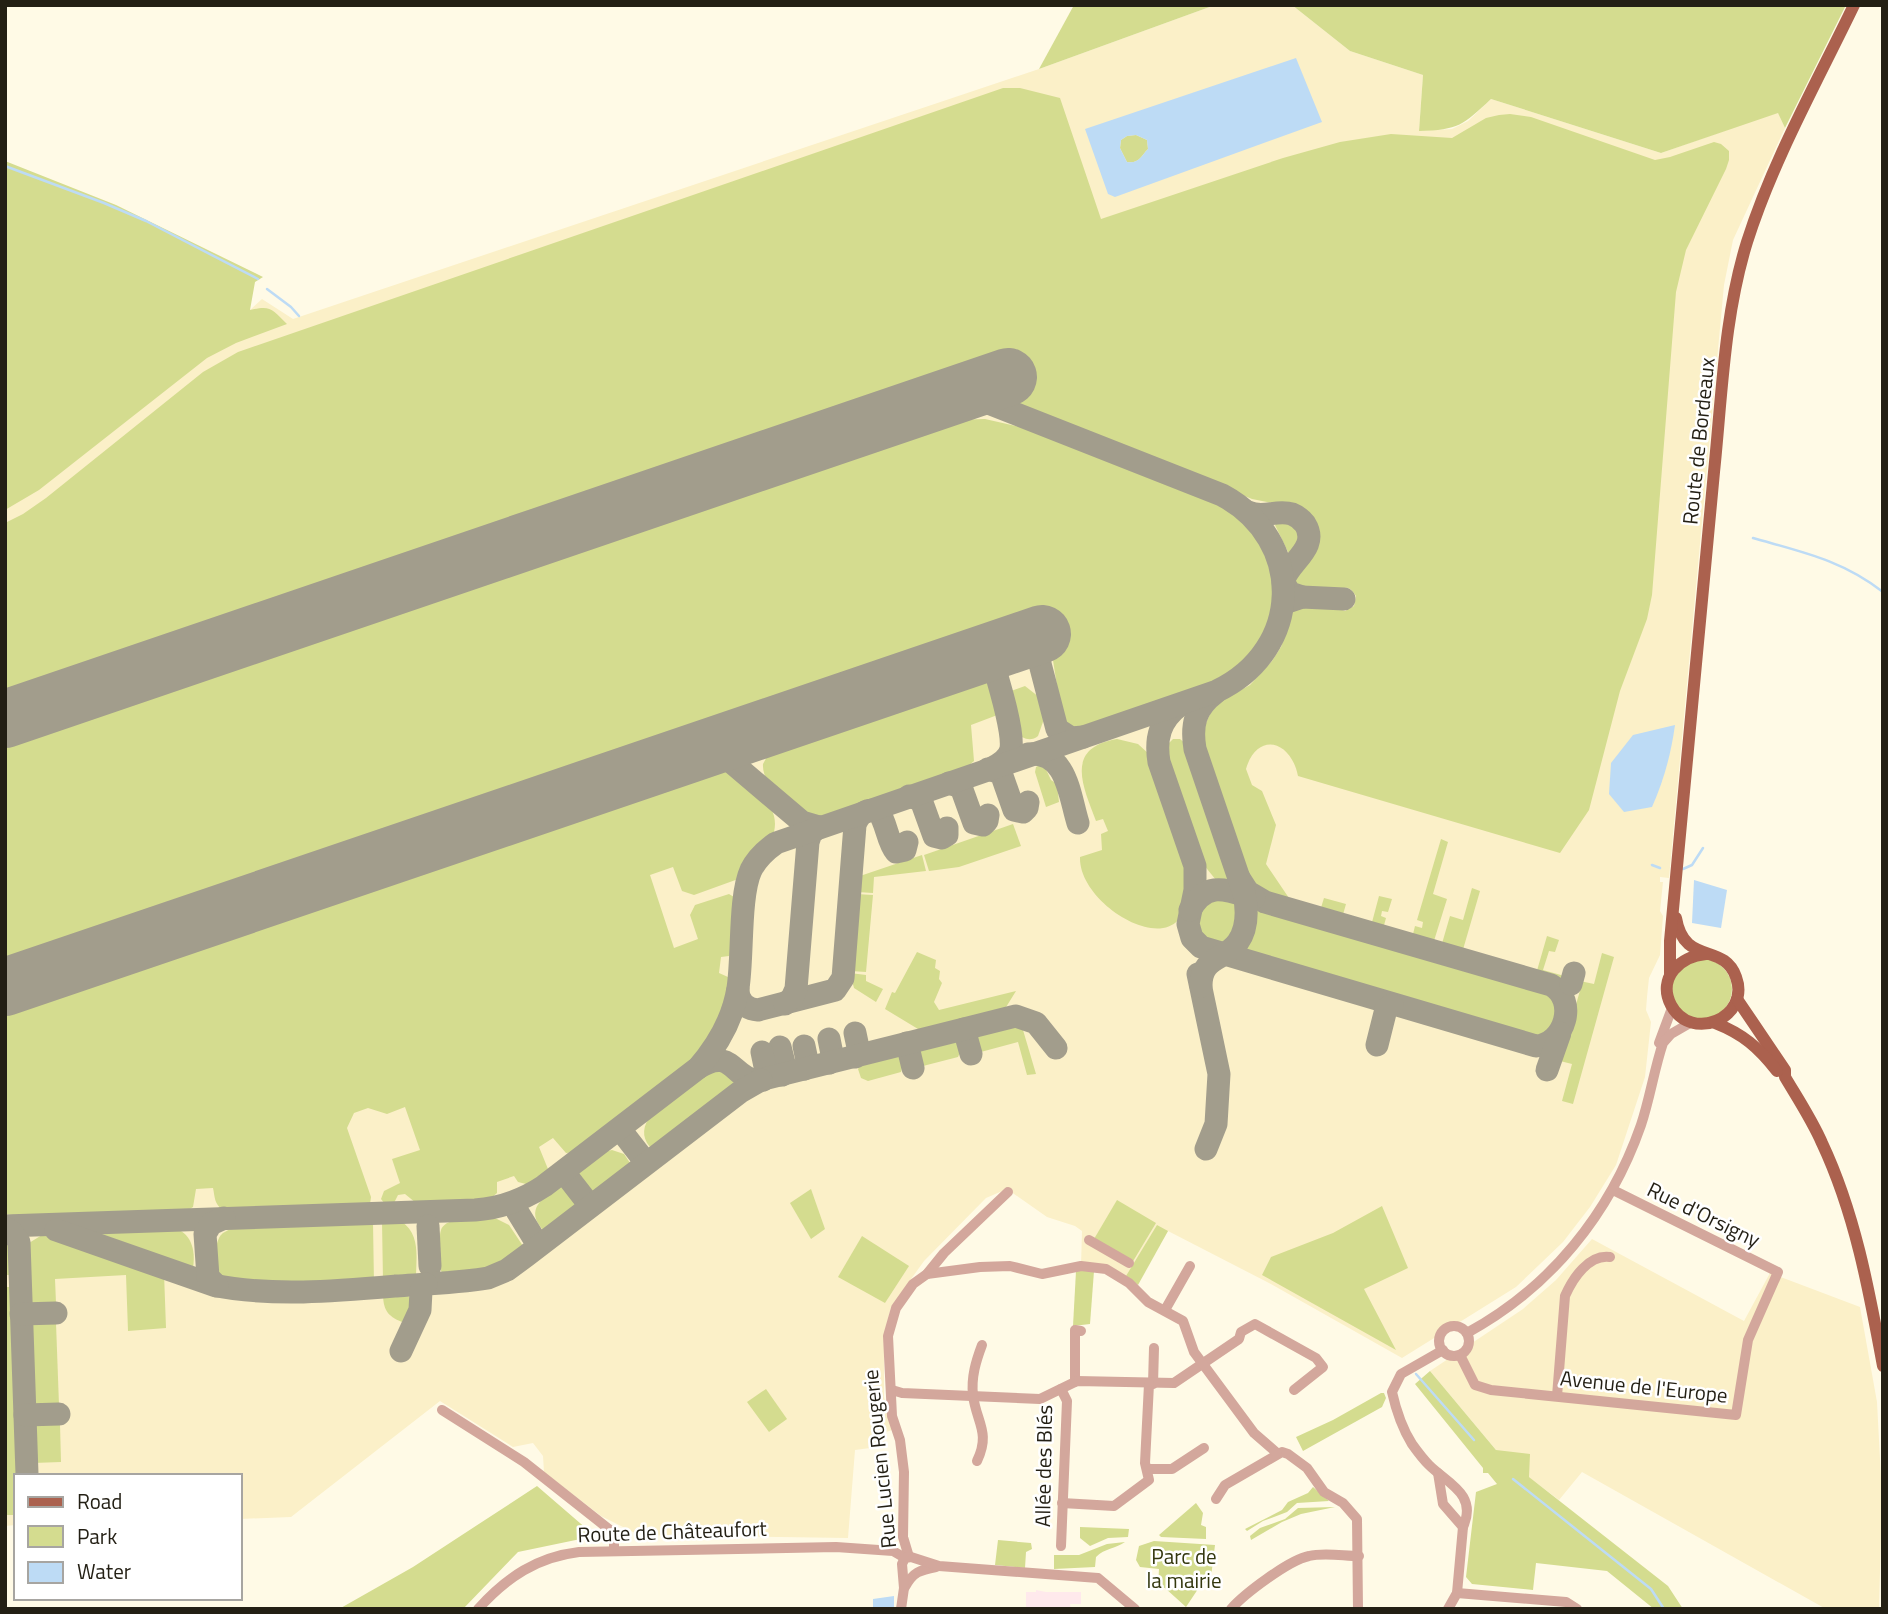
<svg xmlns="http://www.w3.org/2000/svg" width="1888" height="1614" viewBox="0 0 1888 1614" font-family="'Titillium Web',sans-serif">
<rect width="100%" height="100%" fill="#fffae6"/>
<g fill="#fbf0c8">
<polygon points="1215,5 1292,5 1350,51 1423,75 1419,131 1452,129 1468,121 1491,99 1661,153 1778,112 1785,128 1733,240 1724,285 1669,878 1660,877 1660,882 1663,882 1660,911 1663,916 1660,955 1649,978 1647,997 1646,1010 1651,1022 1645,1077 1616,1165 1590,1207 1563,1242 1516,1287 1402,1358 1269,1283 1168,1231 1134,1287 1106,1269 1081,1266 1082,1231 1075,1226 1047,1217 1007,1189 986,1198 924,1261 891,1307 884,1335 884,1397 892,1430 883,1433 885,1446 855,1450 848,1538 639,1535 601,1516 544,1472 543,1456 533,1443 513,1447 440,1401 291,1517 240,1519 240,1476 16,1476 16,1525 5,1526 5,445 250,310 262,299 293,319 1039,69"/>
<polygon points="1592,1239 1744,1321 1770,1273 1860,1307 1877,1402 1882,1497 1879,1609 1826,1609 1582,1472 1559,1500 1502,1457 1430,1371 1523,1309 1556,1280"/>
</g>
<polygon fill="#ffe9ec" points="1036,1590 1046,1592 1081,1592 1081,1604 1070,1604 1071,1609 1026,1609 1026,1592 1036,1592"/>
<g fill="#d4dc8f">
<polygon points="1074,5 1215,5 1039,69"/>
<path d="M1292,5H1846L1785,128L1778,113L1661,153L1491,99C1463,125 1459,130 1419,131L1423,75L1350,51Z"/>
<path d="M1003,88H1020L1060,98L1101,219L1283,158L1340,142L1391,134L1452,138L1486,118L1499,115L1510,114L1531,117L1655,160L1670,157L1714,142L1721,144L1729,151V160L1726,169L1686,250L1676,292L1652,595L1647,619L1620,691L1589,810L1560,853L1298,776C1291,740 1257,731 1246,769L1252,785L1262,791L1276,825L1266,864L1293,904C1276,898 1259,896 1247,880L1202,750L1201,734L1211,712L1221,701L1250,685L1272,661L1281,647L1291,614L1296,606H1331L1345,611L1354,606L1356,596C1348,582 1342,589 1331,593C1323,596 1304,593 1296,588C1295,586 1293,581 1293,578C1294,570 1303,566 1308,561C1325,543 1316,519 1297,508L1252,499L1021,406L1004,361L5,699V523L23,514L46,498L203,372L238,352Z"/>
<path d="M1136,135L1147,140L1148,149C1141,156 1139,164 1127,162L1120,148L1121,140L1127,136Z"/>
<path d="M5,161L116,205L263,277L255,282L250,310C271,305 272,309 287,324L236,343L207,358L39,490L5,510Z"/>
<path d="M985,419L1025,428L1211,502C1241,514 1266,538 1272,571C1280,614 1265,655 1227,677C1209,688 1186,693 1166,700C1136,711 1106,722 1075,732L1066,729L1063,724L1052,654L1038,616L5,967V740L935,424L951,420Z"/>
<polygon points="1280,521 1293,523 1300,531 1300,544 1292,553 1289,554 1275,525"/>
<path d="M987,677L994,684L1000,714L971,725L974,761L966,768L820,818C798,818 761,787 763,764L770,751L777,746L977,678Z"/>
<path d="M1025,686L1039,697L1044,719L1038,736C1031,742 1022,739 1016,732L1011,691Z"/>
<path d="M1117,739L1138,744L1150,755L1188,865L1184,869C1206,979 1078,913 1080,857L1102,850L1101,834L1108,831L1103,819L1096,821C1083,786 1064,748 1117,739Z"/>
<polygon points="1173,739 1180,739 1187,745 1232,875 1233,879 1228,884 1216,880 1199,859 1165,754 1165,747"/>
<polygon points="1043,763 1051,780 1057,784 1059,802 1046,807 1035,772 1036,767"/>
<path d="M710,768H723L729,770C749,786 781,802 774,832L752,856L741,878L694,895L682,891L673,867L650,875L674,948L698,939L690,915L695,905L729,894L739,900L736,948L729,956L721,957L719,973L728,977C744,1000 709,1046 693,1061L577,1152L566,1153L553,1138L539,1147L548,1169L545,1175L530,1185L518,1182L514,1176L497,1182V1193L489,1200L416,1203L405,1194L398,1195L394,1203L385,1204L381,1199L384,1191L400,1183L392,1159L420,1150L405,1107L387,1114L368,1108L354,1113L347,1128L371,1197L370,1204L367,1205L223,1210C214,1204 215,1197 213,1188L196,1189L193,1207L186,1211L27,1217L5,1214V1008Z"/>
<polygon points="1013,824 1021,846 959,867 929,871 924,855"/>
<polygon points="1441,839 1448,842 1433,894 1447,899 1433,944 1412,938 1415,926 1422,928 1423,922 1417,920"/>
<polygon points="922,855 926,871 874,877 873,893 857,892 860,876"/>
<polygon points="1472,888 1480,891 1462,953 1441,947 1450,916 1463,920"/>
<polygon points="856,894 873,895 866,972 851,971"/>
<polygon points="1379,896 1392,899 1388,912 1382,911 1381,916 1386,918 1383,929 1371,926"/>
<path d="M1216,897L1234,900L1241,913C1240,968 1180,945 1199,911C1203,903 1208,899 1216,897Z"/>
<polygon points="1324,898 1346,904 1342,918 1320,911"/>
<path d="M1260,909L1543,990C1572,1004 1561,1041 1529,1039L1248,957L1245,951L1257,911Z"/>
<polygon points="1547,936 1559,940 1555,952 1549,951 1543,970 1568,977 1566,983 1536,974"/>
<polygon points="917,952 936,960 935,968 940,971 939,979 942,983 934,1002 939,1010 1016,991 1003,1012 923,1032 885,1009 892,992 895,993"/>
<polygon points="1602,953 1614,957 1573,1104 1562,1101 1572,1064 1560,1061 1581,987 1579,986 1580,981 1594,984"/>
<circle cx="1702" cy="989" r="30"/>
<polygon points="850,973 866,975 866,981 883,989 876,1002 854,988"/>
<polygon points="1009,1024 1023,1030 1036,1074 1027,1075 1018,1042 977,1053 973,1041 975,1035"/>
<polygon points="953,1038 958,1041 962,1048 958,1057 923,1066 916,1062 916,1049 920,1046"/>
<polygon points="896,1053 904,1060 901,1072 868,1081 861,1078 858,1069 863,1062"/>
<path d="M719,1071L728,1075L737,1086L653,1150C643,1141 641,1130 649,1118L707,1073Z"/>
<polygon points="612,1150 624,1154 632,1166 593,1196 577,1175 578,1172 604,1152"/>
<path d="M563,1184L579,1206L545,1232C522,1209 544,1197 563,1184Z"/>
<polygon points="811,1189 825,1229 811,1239 790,1203"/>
<polygon points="1117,1200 1156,1223 1132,1263 1094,1239"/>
<polygon points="1382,1206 1408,1268 1364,1289 1396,1350 1262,1275 1271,1257 1333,1233"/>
<path d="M495,1218L509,1225L525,1249C502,1267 476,1282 446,1276L441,1271C441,1261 438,1239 441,1230C446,1215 482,1218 495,1218Z"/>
<path d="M382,1221H401C421,1235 416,1257 416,1278L383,1281Z"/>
<path d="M373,1222L374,1284L294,1285L221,1281C217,1270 212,1243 222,1234C222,1233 231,1229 232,1228Z"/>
<polygon points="1157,1225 1168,1231 1138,1285 1126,1276"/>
<path d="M179,1230C194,1237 196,1257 192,1272L92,1234L95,1232Z"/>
<polygon points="42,1235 49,1235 164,1273 166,1328 128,1331 126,1275 55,1279 56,1303 27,1304 26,1249 29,1243"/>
<polygon points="862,1236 909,1266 885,1303 838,1277"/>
<polygon points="5,1239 13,1252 13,1275 5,1275"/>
<polygon points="1076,1271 1094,1271 1090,1324 1073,1326"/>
<polygon points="5,1287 13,1287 21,1476 16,1476 16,1515 5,1515"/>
<path d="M383,1293H406C416,1303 409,1312 402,1322C387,1316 383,1309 383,1293Z"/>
<polygon points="56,1323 59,1405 31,1406 28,1324"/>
<polygon points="1430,1371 1496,1450 1530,1454 1529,1477 1668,1586 1683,1609 1654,1609 1607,1571 1536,1563 1533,1590 1472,1584 1466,1577 1476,1492 1497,1484 1488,1473 1483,1473 1483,1468 1415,1384"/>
<polygon points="766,1389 787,1419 769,1432 747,1402"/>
<polygon points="1381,1393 1384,1393 1386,1398 1382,1407 1303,1451 1296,1437 1333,1420"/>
<polygon points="60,1424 61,1462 33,1463 31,1425"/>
<polygon points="537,1486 595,1536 518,1552 463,1609 339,1609 413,1567"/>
<polygon points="1313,1487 1329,1501 1297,1503 1287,1512 1263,1521 1247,1531 1245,1529 1282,1510 1288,1502 1308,1493"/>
<polygon points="1196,1503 1203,1513 1201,1525 1206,1527 1206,1539 1161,1537 1159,1535"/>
<polygon points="1335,1507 1301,1514 1282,1522 1251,1540 1250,1536 1260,1528 1285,1519 1298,1508"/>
<polygon points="1080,1527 1129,1529 1128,1537 1108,1538 1090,1546 1080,1538"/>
<polygon points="998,1540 1031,1543 1032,1549 1026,1552 1025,1568 995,1565"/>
<polygon points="1154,1541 1215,1545 1211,1577 1198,1589 1186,1607 1165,1588 1158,1587 1159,1569 1140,1567 1136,1560 1139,1546"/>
<path d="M1125,1542C1115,1549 1105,1548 1096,1557L1095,1567L1054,1569V1555H1079L1107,1544Z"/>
</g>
<g fill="#bddbf5" fill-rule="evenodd">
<path d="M1296,58L1322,122L1115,197L1108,194L1085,129ZM1136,135L1147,140L1148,149C1141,156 1139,164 1127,162L1120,148L1121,140L1127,136Z"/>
<path d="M1675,725C1671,754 1664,780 1652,807L1624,812L1609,794L1611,763L1633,735Z"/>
<polygon points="1694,880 1727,890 1721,928 1692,923"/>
<polygon points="894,1596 894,1609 873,1609 873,1599"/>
</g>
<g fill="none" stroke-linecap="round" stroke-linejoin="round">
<g stroke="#bddbf5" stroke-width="2.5">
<polyline points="5,166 104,203 146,221 258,279"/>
<polyline points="267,289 291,307 299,316"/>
<path d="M1753,538C1802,552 1842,560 1883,592"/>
<polyline points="1652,865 1660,868"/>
<polyline points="1683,869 1692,865 1703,848"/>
<polyline points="1416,1374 1474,1440"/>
<polyline points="1513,1479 1651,1589 1664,1609"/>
</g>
<g stroke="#a29d8c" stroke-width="23">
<path d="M1248,512C1263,519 1277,509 1292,514C1297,516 1302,520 1305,524C1320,548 1288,562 1283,582L1290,593L1302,597"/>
<polyline points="1287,602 1302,597 1344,599"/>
<polyline points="1033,637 1057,729 1071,738 1083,737"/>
<path d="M990,653C996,674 1014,729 1011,749C1009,758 1000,764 992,768"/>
<path d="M1180,705C1160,720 1155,738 1159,762L1195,866V890L1188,924L1192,938L1201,947L1536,1046C1565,1044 1578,1000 1551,985L1265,902L1248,892L1239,878"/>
<polyline points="704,749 730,761 802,822 819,827"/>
<path d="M1028,754C1067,751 1069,794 1078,823"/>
<polyline points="988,769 1001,773 1014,810 1023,812 1027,808 1028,802"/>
<polyline points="949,783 961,787 974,823 983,825 987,821 988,815"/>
<polyline points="909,796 921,800 934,836 942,838 947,835 947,828"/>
<path d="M1190,910C1207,880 1226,890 1254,898"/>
<polyline points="1198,974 1219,1074 1216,1124 1206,1149"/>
<polyline points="1571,984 1574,973"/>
<path d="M1201,986C1201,956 1225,961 1238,942C1248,928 1247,908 1244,893L1195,749C1191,725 1195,708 1215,693"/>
<path d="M738,990C738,1002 746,1009 758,1010L835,990L843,978L855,825C859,814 866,808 878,811C887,823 887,841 896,852L905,850L907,842"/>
<polyline points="785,1004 792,998 796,989 808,842 811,833 819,827"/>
<polyline points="964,1029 971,1054"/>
<polyline points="907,1043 913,1068"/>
<polyline points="1377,1045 1386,1009 1392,1005"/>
<polyline points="804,1046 808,1065 804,1069"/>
<polyline points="780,1047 786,1071 782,1075"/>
<polyline points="762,1052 767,1076 763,1080"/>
<polyline points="855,1057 859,1052 855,1033"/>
<polyline points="829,1063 833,1059 829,1039"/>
<path d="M698,1068C732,1047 731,1076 756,1081L1016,1016L1036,1023L1056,1048"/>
<polyline points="1547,1070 1560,1033"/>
<polyline points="626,1137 640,1155"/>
<polyline points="570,1180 584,1198"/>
<polyline points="517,1211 533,1237"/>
<path d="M5,1226L475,1210C501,1208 523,1200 544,1186L698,1068C718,1045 733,1019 738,988C743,957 739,896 751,870C757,858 766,850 776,843L1217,691C1303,650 1306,540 1222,495L991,404L967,399L939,402"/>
<polyline points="428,1226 430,1266"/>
<polyline points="5,1228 12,1232 19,1242 27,1474"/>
<path d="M56,1230L213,1285C270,1297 338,1291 396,1286C427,1284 458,1283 488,1278L507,1270L526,1256L740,1092L761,1080"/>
<polyline points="217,1286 208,1277 205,1234 211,1224 224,1218"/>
<polyline points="21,1314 56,1313"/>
<polyline points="401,1351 420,1310 421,1291 426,1284"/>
<polyline points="25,1415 59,1414"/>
</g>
<g stroke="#a29d8c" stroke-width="58">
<polyline points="5,719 1008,377"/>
<polyline points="5,987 1042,634"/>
</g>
<g stroke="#d3a79c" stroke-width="10">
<polyline points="1659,1043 1672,1008"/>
<polyline points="1089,1240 1129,1263"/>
<polyline points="927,1274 944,1253 1008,1192"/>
<polyline points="1165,1310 1190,1266"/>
<circle cx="1454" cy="1341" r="15"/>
<path d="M1467,1333C1550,1288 1610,1214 1641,1125C1650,1098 1654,1070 1663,1043L1671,1034L1690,1023"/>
<path d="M1443,1350L1401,1374L1392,1392C1396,1410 1402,1428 1412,1444C1417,1451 1423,1459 1429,1465C1447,1483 1478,1494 1463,1527L1457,1593L1448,1609"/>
<polyline points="1460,1355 1475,1385 1491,1390 1736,1415 1748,1340 1778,1272 1613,1190"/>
<polyline points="1075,1382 1075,1330 1081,1331"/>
<polyline points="1153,1384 1154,1348"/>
<polyline points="892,1390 902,1393 1040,1399 1077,1381 1174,1383 1239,1339 1241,1332 1255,1324 1316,1358 1323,1367 1294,1390"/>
<path d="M1557,1396L1565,1296C1573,1278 1589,1254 1610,1257"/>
<polyline points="442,1410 524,1462 610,1530 614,1538 614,1551"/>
<path d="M977,1461C991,1432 976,1422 973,1395C971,1377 976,1361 982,1345"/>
<polyline points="1148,1469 1172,1469 1204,1448"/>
<polyline points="1438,1473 1443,1504 1463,1527"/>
<polyline points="1216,1499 1225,1485 1282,1452 1288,1454 1307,1468 1324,1492 1343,1503 1357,1519 1358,1609"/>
<polyline points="1062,1503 1114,1506 1149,1480 1145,1463 1149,1384"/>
<polyline points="1061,1546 1067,1401 1061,1389"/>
<polyline points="909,1557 903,1537 904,1472 900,1440 892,1416 888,1336 896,1308 913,1284 927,1274 980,1267 1010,1266 1042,1274 1081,1266 1106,1269 1129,1283 1148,1302 1183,1321 1194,1352 1254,1433 1277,1453"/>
<path d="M905,1587C913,1572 920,1570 936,1567"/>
<polyline points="1457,1593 1566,1602 1577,1609"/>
<path d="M478,1609C507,1577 537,1557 579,1552L836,1547L893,1551L905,1558"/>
<polyline points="901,1609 904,1588 902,1564 905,1558 911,1557 939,1566 1098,1578 1135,1609"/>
<path d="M1231,1609C1244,1594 1289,1560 1309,1556C1324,1552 1344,1556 1359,1556"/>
</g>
<g stroke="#ab614e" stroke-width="12">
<path d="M1676,918C1684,966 1724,942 1736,977C1751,1018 1691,1043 1671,1005C1657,978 1680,956 1706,954"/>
<path d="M1670,974V941C1686,785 1698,628 1714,472C1722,395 1724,316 1747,242C1773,160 1817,82 1854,5"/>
<path d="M1737,999L1785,1070V1077C1798,1099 1812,1120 1822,1143C1855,1213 1869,1290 1883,1366"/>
<path d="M1715,1023C1743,1034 1758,1047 1777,1071"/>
</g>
</g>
<g text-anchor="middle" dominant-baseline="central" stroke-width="5" stroke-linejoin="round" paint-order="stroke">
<g font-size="21" fill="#231f14" stroke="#fff">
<text transform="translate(1698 441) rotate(-84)">Route de Bordeaux</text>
<text transform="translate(1704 1214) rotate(26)">Rue d'Orsigny</text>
<text transform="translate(1644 1386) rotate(6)">Avenue de l'Europe</text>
<text transform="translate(879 1459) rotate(-96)">Rue Lucien Rougerie</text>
<text transform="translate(1043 1466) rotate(-89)">Allée des Blés</text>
<text transform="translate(672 1531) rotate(-2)">Route de Châteaufort</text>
</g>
<g font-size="21" fill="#34380f" stroke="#fff">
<text x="1184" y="1556">Parc de<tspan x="1184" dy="24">la mairie</tspan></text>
</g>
</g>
<rect width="1888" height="1614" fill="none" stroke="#231f14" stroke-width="14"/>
<rect x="14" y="1474" width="228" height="126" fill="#ffffff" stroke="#a7a5a1" stroke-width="2"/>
<rect x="28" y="1497" width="35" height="10" fill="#ab614e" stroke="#a7a5a1" stroke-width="2"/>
<text x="77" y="1509" font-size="21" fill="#231f14">Road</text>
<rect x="28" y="1526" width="35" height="21" fill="#d4dc8f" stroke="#a7a5a1" stroke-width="2"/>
<text x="77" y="1544" font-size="21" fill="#231f14">Park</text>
<rect x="28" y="1562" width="35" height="21" fill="#bddbf5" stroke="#a7a5a1" stroke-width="2"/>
<text x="77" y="1579" font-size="21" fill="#231f14">Water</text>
</svg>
